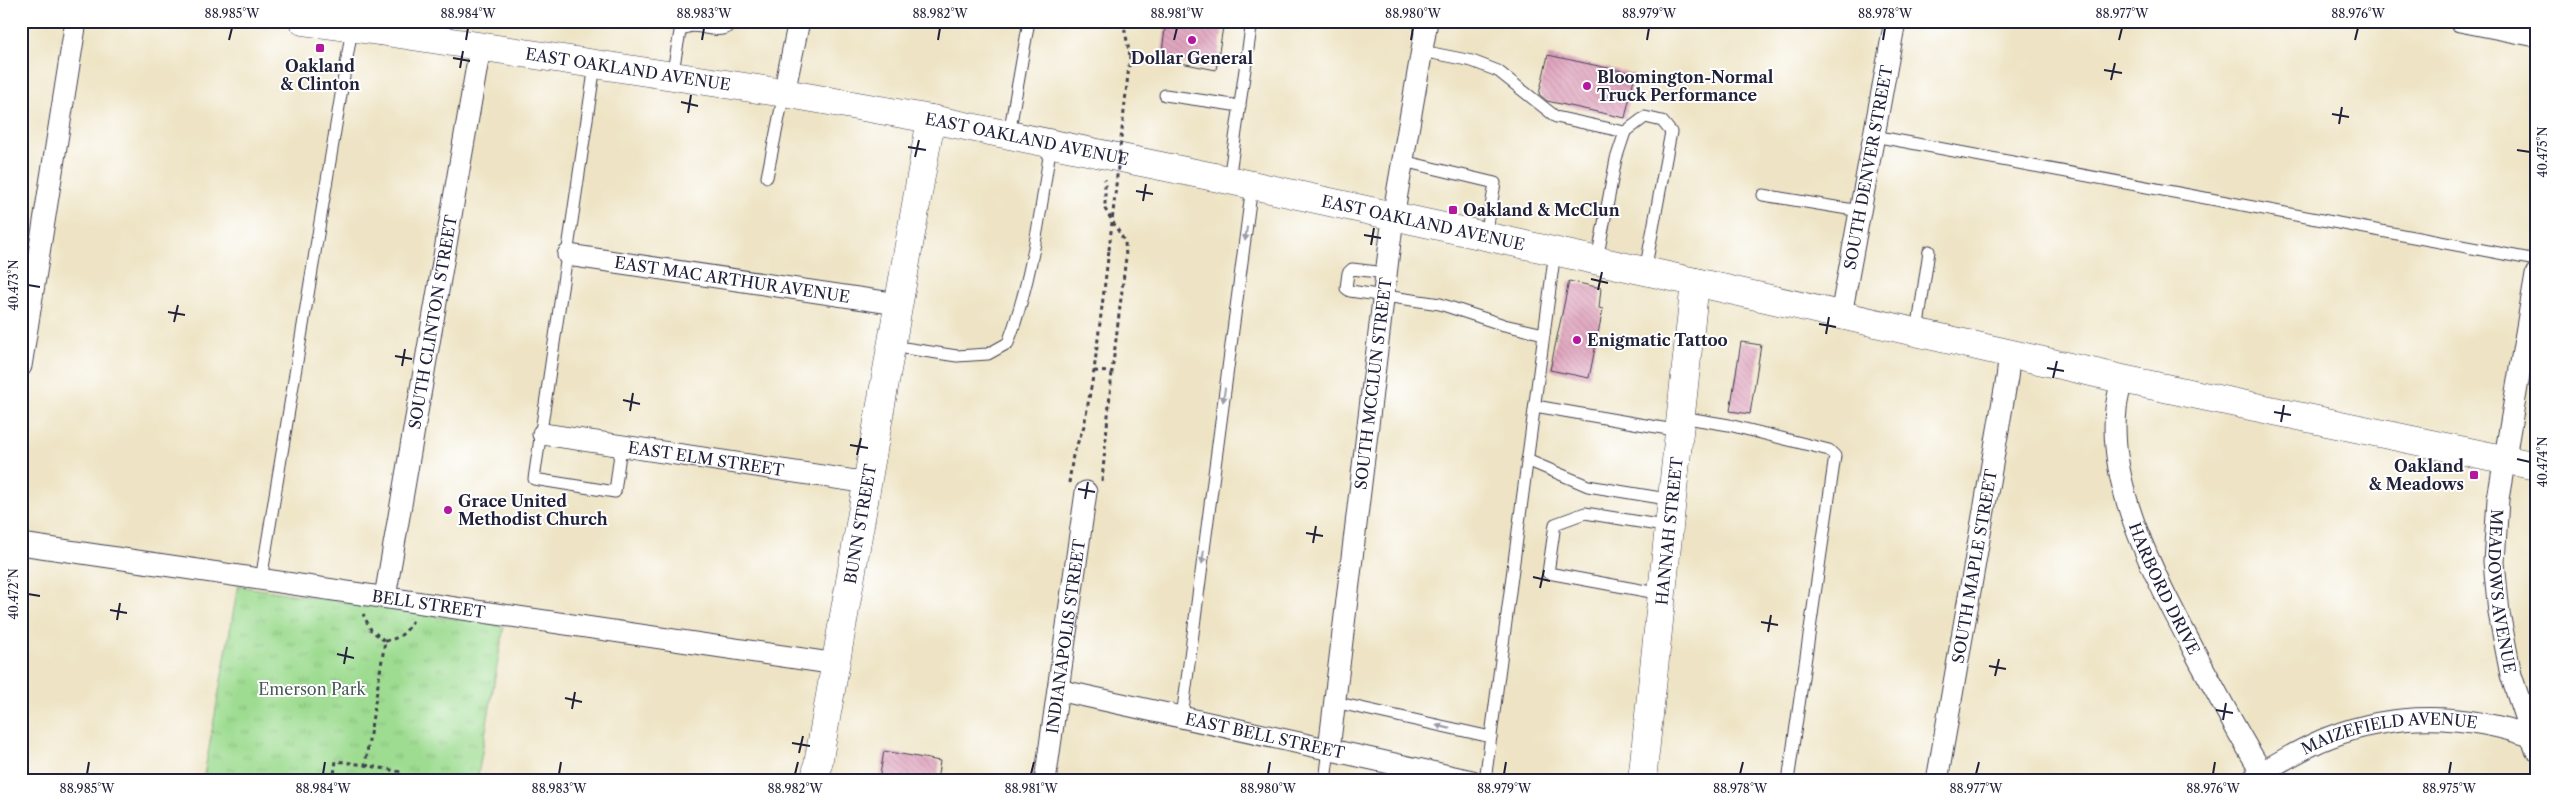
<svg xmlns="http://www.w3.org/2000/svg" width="2557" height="802" viewBox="0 0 2557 802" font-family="'Libre Caslon Text',serif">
<defs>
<pattern id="grass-tufts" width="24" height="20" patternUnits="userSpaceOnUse" patternTransform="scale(1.25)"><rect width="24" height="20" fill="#9edc91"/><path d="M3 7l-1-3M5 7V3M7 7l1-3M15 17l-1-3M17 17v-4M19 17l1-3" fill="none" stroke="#88bc7e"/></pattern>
<pattern id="building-back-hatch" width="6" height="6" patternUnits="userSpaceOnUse" patternTransform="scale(1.25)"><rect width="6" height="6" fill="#dfa2bc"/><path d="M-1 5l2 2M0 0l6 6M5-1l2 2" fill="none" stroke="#bf8ba2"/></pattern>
</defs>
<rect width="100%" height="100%" fill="#fff"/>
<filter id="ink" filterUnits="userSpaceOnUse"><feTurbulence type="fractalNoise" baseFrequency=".02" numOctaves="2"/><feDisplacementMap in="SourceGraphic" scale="10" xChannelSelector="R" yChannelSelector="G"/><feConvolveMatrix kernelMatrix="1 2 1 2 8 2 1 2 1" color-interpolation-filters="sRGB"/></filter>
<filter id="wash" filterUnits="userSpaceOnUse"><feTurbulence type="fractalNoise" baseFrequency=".0096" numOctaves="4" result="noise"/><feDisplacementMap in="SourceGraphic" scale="20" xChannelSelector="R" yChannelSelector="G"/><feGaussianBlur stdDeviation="1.12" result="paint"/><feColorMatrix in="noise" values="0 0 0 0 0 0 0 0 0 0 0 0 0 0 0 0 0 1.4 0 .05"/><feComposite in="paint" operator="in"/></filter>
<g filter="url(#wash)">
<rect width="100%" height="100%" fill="#eee4c5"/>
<polygon fill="url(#grass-tufts)" stroke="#607f66" points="238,586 504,626 477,781 203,781"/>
<g id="blocks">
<g fill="url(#building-back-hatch)">
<polygon points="1166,21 1224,21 1216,70 1161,59"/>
<polygon points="1548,55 1635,74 1625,118 1547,101 1539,94"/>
<polygon points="1569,281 1601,288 1599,308 1603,309 1589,378 1550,370"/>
<polygon points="1741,342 1761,345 1750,414 1730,411"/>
<polygon points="884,751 940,761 937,781 879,781"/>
</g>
</g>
</g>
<g filter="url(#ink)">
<use href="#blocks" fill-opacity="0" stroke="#413f50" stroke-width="1"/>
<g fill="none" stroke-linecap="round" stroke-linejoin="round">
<g stroke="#413f50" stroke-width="13">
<g id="lane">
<polyline points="1422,51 1472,61 1498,71 1556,117 1625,132"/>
<polyline points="595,65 534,479 615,492 621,446"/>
<path d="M672,76L680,32C693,19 707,33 723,29C727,28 733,24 737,21"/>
<polyline points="1165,95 1240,106"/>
<polyline points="1009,134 1029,21"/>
<polyline points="1874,136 2536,260"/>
<polyline points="1403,161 1495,183 1486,236"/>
<polyline points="767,177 784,93"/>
<polyline points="1229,180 1252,21"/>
<polyline points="1763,195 1860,211"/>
<polyline points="1597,260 1616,159 1625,132 1645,117 1662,121 1671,132 1645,271"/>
<polyline points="1386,273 1352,269 1348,273 1346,288 1350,291 1440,304 1504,325 1544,334"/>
<polyline points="1917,332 1929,251"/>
<path d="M891,346L957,356L988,354L1008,343C1032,280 1041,209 1051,143"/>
<polyline points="1535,406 1680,431"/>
<polyline points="1681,417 1729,425 1829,450 1835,456 1788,781"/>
<polyline points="1527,460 1588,486 1673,500"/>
<polyline points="261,580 352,28"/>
<polyline points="1662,594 1548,573 1555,524 1585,513 1670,527"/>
<polyline points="1334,702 1491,737"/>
<polyline points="1182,717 1252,186"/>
<polyline points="1325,781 1329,749"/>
<polyline points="1485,781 1555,251"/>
</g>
</g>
<g stroke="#413f50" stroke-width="23">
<g id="street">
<polyline points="2460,21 2536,36"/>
<polyline points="784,93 799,21"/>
<path id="s1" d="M568,255L898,304"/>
<path id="s2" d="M2536,274L2498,499L2494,562L2499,613L2511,675L2536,750"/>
<path id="s3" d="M1841,315L1895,21"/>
<polyline points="21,366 76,21"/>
<path id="s4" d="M2122,379C2120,389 2117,399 2116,409C2107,493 2162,589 2200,662C2222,702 2242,743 2268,781"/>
<path id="s5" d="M543,434L869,483"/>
<path id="s6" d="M21,544L837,664"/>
<path id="s7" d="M385,597L480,48"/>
<path id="s8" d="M1058,690L1472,781"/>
<path id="s9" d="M1329,749L1393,217L1427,21"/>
<path id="s10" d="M2252,780L2262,772C2284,760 2306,746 2330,737C2398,711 2468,714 2536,738"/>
<path id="s11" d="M1045,781L1086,492"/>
<path id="s12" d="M1937,781L2007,378L2010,353"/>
</g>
</g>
<g stroke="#413f50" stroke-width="29">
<g id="secondary">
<polyline points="303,21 380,31"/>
<polyline points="1695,282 2122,379 2536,466"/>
<path id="s13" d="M815,781L931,119"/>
</g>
</g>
<g stroke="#413f50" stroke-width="29">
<g id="primary">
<path id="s14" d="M381,21L380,31L784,93L931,119L1229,180L1695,282L1642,781"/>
</g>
</g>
<g stroke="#413f50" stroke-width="3" stroke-dasharray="4 4" stroke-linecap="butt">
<polyline points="1123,21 1130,56"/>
<polyline points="1094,371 1112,372 1126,257 1125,242 1105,209 1105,179"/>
<polyline points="1102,481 1112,372"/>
<polyline points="1069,483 1073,455 1084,426 1094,371 1109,250"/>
<path d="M385,641C399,639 407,632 413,620"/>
<polyline points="365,765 401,772 400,781"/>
<polyline points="333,781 336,761 365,765 385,641 371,630 363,614"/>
</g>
<use href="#lane" stroke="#fff" stroke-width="11"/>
<use href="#street" stroke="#fff" stroke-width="21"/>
<use href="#secondary" stroke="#fff" stroke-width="28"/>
<use href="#primary" stroke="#fff" stroke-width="28"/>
<polyline stroke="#413f50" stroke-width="3" stroke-dasharray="4 4" stroke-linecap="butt" points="1109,250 1130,56"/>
</g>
<defs><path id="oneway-solid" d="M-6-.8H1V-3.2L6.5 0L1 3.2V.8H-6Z" transform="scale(1.25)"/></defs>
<g fill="#9c9ca7">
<use href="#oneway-solid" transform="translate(1246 234) rotate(98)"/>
<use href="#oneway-solid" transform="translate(1224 395) rotate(98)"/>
<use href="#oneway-solid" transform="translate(1203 557) rotate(97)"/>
<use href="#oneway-solid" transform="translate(1443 727) rotate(-167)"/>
</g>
</g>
<path fill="none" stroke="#22223b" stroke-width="2" d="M229,40L232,28M466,40L468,28M702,40L704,28M938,40L940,28M1174,40L1177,28M1411,40L1413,28M1647,40L1649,28M1883,40L1885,28M2119,40L2122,28M2355,40L2358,28M453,58L470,61M460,68L463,51M2104,70L2122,73M2111,80L2115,63M681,102L698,106M688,113L691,95M2332,114L2349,117M2339,124L2342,107M908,147L926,150M2517,150L2530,152M915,157L919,140M1136,191L1153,194M1143,201L1146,184M1364,235L1381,238M1371,245L1374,228M1591,279L1608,283M28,285L40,287M1598,290L1602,272M168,312L185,315M174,322L178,305M1819,324L1836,327M1826,334L1829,317M395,356L412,359M402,366L405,349M2047,368L2064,371M2053,378L2057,361M623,400L640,404M630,411L633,393M2274,412L2291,415M2281,422L2284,405M850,445L868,448M857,455L861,438M2517,459L2530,462M1078,489L1095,492M1085,499L1088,482M1306,533L1323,536M1313,543L1316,526M1533,577L1550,581M1540,588L1544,570M28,594L40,596M110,610L127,613M117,620L120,603M1761,622L1778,625M1768,632L1771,615M337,654L354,658M344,664L347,647M1989,666L2006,669M1995,676L1999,659M565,698L582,702M572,709L575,692M2216,710L2233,713M2223,720L2226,703M792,743L810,746M799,753L803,736M87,774L89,762M323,774L325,762M559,774L561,762M795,774L798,762M1031,774L1034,762M1268,774L1270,762M1504,774L1506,762M1740,774L1743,762M1976,774L1979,762M2213,774L2215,762M2449,774L2451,762"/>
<g fill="#b5179e" stroke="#fff" stroke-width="2">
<circle cx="1192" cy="40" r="5"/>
<rect x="315" y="43" width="10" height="10" rx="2.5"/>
<circle cx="1587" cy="86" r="5"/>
<rect x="1448" y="205" width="10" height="10" rx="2.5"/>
<circle cx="1577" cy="340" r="5"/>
<rect x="2469" y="470" width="10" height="10" rx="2.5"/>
<circle cx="448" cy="510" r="5"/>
</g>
<g text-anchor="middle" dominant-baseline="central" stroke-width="4" stroke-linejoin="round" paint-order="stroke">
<g font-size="16" font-weight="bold" fill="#22223b" stroke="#fff" text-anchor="start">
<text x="1192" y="58" text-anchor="middle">Dollar General</text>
<text x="320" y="66" text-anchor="middle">Oakland<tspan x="320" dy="18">&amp; Clinton</tspan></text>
<text x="1597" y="77">Bloomington-Normal<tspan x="1597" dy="18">Truck Performance</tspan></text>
<text x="1463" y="210">Oakland &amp; McClun</text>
<text x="1587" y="340">Enigmatic Tattoo</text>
<text x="2464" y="466" text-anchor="end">Oakland<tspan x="2464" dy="18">&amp; Meadows</tspan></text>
<text x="458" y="501">Grace United<tspan x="458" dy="18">Methodist Church</tspan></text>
</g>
<g font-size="16" fill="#22223b" stroke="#fff">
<text stroke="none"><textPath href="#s14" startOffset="261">EAST OAKLAND AVENUE</textPath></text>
<text stroke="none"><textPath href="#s14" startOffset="666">EAST OAKLAND AVENUE</textPath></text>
<text stroke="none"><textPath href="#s3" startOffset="150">SOUTH DENVER STREET</textPath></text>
<text stroke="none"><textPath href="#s14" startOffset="1071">EAST OAKLAND AVENUE</textPath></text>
<text stroke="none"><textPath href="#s1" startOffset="166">EAST MAC ARTHUR AVENUE</textPath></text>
<text stroke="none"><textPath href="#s7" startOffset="279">SOUTH CLINTON STREET</textPath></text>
<text stroke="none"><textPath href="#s9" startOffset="368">SOUTH MCCLUN STREET</textPath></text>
<text stroke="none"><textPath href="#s5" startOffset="165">EAST ELM STREET</textPath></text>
<text stroke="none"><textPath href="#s13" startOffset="261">BUNN STREET</textPath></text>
<text transform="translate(1669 531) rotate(-84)">HANNAH STREET</text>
<text stroke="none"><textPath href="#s12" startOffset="218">SOUTH MAPLE STREET</textPath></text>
<text stroke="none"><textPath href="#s4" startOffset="219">HARBORD DRIVE</textPath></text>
<text stroke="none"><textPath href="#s2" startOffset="321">MEADOWS AVENUE</textPath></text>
<text stroke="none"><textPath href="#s6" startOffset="412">BELL STREET</textPath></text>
<text stroke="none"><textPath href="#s11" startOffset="146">INDIANAPOLIS STREET</textPath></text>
<text stroke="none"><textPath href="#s8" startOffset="212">EAST BELL STREET</textPath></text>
<text stroke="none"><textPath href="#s10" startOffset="149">MAIZEFIELD AVENUE</textPath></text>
</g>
<g font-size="16" fill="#475a55" stroke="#fff">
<text x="312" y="689">Emerson Park</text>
</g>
</g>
<rect width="2557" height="802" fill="none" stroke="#fff" stroke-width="55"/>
<rect x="28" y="28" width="2502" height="746" fill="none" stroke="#22223b" stroke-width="2"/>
<g font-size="12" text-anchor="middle" fill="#22223b">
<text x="232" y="18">88.985°W</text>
<text x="468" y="18">88.984°W</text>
<text x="704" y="18">88.983°W</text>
<text x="940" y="18">88.982°W</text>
<text x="1177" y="18">88.981°W</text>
<text x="1413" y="18">88.980°W</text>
<text x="1649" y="18">88.979°W</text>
<text x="1885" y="18">88.978°W</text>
<text x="2122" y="18">88.977°W</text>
<text x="2358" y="18">88.976°W</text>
<text transform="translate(2543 152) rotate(-90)" y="4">40.475°N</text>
<text transform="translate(14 285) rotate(-90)" y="4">40.473°N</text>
<text transform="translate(2543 462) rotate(-90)" y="4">40.474°N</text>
<text transform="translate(14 594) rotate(-90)" y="4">40.472°N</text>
<text x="87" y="793">88.985°W</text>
<text x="323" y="793">88.984°W</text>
<text x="559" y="793">88.983°W</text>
<text x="795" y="793">88.982°W</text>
<text x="1031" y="793">88.981°W</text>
<text x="1268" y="793">88.980°W</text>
<text x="1504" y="793">88.979°W</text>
<text x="1740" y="793">88.978°W</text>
<text x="1976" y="793">88.977°W</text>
<text x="2213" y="793">88.976°W</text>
<text x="2449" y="793">88.975°W</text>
</g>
</svg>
